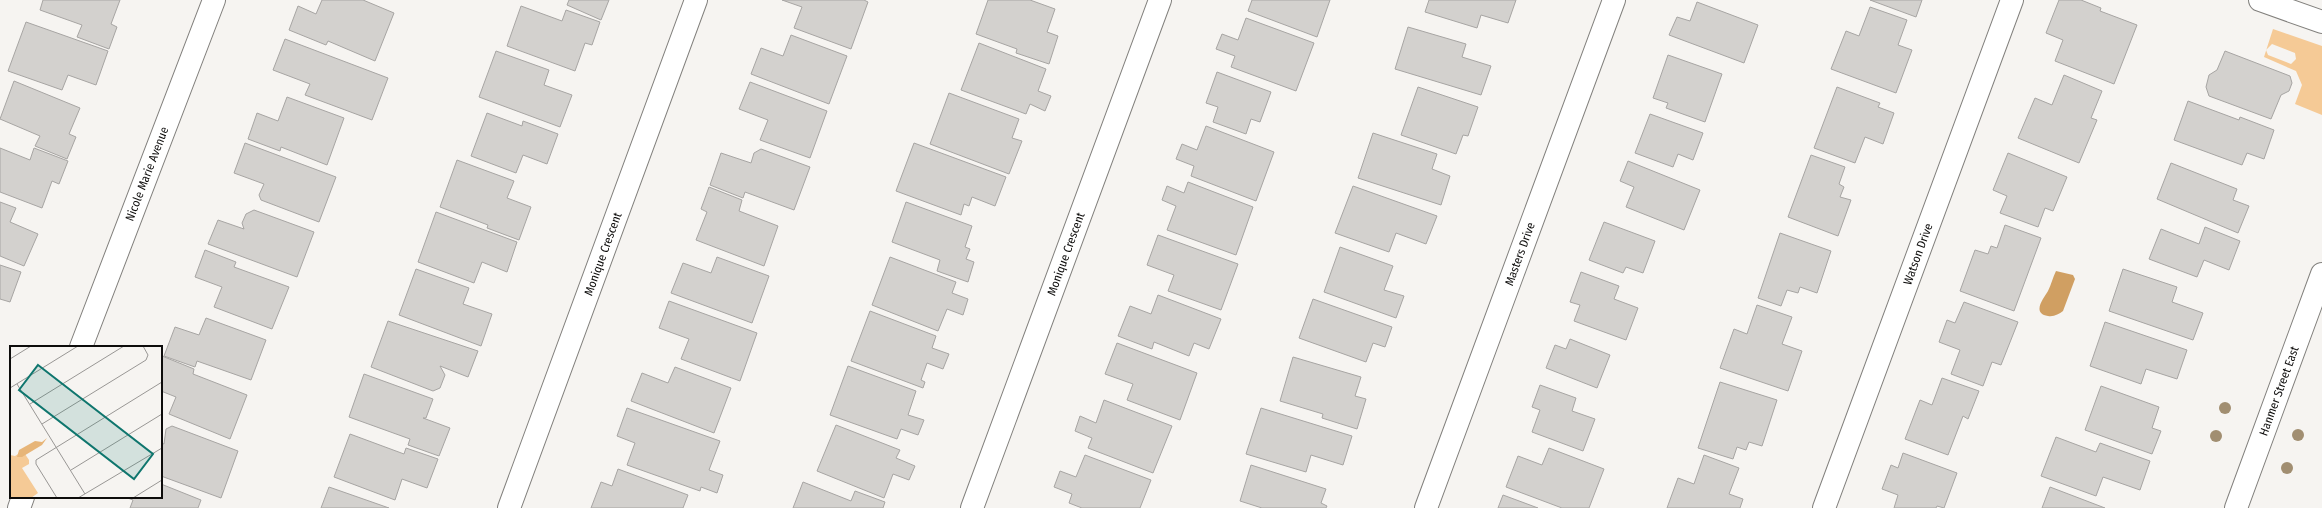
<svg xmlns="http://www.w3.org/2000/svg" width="2322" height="508" viewBox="0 0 2322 508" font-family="'Fira Sans Condensed',sans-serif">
<rect width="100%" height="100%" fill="#f6f4f1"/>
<path fill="#f5ca96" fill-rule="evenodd" d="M2273,29L2322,46V115L2295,104L2302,85L2296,71L2264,57ZM2272,44L2295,53L2296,59L2291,64L2268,55L2266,50Z"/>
<path fill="#d09f62" d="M2056,271L2073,275L2075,279L2063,311C2059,314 2054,317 2048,316C2031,313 2044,298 2048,291C2051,285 2053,277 2056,271Z"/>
<g fill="#d3d1ce" stroke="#a7a5a3">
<polygon points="43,0 120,0 111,24 117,27 109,49 77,37 82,25 40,10"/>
<polygon points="322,0 363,0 394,13 375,61 328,41 326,45 289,30 298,6 316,14"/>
<polygon points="569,0 609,0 601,20 567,5"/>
<polygon points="782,0 864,0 868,2 851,49 794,28 802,7"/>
<polygon points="988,0 1030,0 1055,9 1047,32 1058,36 1049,64 1016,53 1017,49 976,34"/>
<polygon points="1252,0 1330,0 1317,37 1248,11"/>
<polygon points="1429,0 1516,0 1508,23 1481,15 1477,28 1425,12"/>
<polygon points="1870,0 1922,0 1916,17"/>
<polygon points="2059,0 2081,0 2101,8 2100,11 2137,25 2114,84 2055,61 2063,40 2046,33"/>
<polygon points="1697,2 1758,25 1744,63 1669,35 1677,17 1690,21"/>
<polygon points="521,6 562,21 566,10 600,22 592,45 585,43 575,71 507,46"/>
<polygon points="1870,7 1907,20 1898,45 1912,50 1896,93 1831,69 1846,31 1859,36"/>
<polygon points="1246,18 1314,43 1296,91 1231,67 1235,56 1216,49 1222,34 1238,40"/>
<polygon points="26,22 108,51 96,85 68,75 62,90 8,71"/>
<polygon points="1408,27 1466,44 1462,57 1491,66 1481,95 1395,69"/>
<polygon points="791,35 847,56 829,104 751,74 761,48 783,56"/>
<polygon points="285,39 388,78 372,120 305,95 310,84 273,70"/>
<polygon points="979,43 1046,69 1038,91 1051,96 1045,111 1030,104 1026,114 961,90"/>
<polygon points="496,51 549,70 544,85 572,95 560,127 479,97"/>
<polygon points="2225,51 2290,76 2292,83 2289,91 2281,95 2271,119 2209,96 2206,87 2209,75 2217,70"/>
<polygon points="1668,55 1722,74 1705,122 1666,108 1668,103 1653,98"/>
<polygon points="1217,72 1271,92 1260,122 1251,119 1246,134 1213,122 1218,107 1206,103"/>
<polygon points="2064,75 2102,91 2091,118 2097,120 2079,163 2018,138 2035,98 2052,105"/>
<polygon points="14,81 80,108 69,134 76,137 67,159 35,146 40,136 0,119"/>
<polygon points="750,82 827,111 810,158 760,140 768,120 739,109"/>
<polygon points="1418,87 1478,107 1468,136 1463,135 1456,154 1401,135"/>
<polygon points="1837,87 1880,103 1878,107 1894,113 1883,144 1865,137 1855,163 1814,148"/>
<polygon points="949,93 1019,119 1012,138 1022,141 1009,174 930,144"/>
<polygon points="287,97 344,118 327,165 281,147 280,151 248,139 257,113 278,121"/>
<polygon points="2188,101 2239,120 2240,117 2274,130 2264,159 2247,153 2242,165 2174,140"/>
<polygon points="487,113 522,126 523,121 558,134 547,164 523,155 516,173 471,156"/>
<polygon points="1650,114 1703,133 1693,160 1678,154 1673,167 1635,153"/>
<polygon points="1206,126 1274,152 1256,201 1191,176 1194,166 1176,159 1182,144 1197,150"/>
<polygon points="1373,133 1437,154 1432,169 1450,176 1441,205 1358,178"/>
<polygon points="245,143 336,177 319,222 261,200 259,195 264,184 234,173"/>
<polygon points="914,143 1006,177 995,206 972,197 969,206 964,204 961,215 896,191"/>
<polygon points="0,148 30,160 34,148 68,161 59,184 52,181 42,208 0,192"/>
<polygon points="761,149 810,167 794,210 745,192 743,198 710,185 721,153 751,163 754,153"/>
<polygon points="2008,153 2067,177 2053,211 2045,208 2038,227 2000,213 2007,196 1993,190"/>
<polygon points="1811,155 1845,167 1839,184 1844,187 1840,197 1851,200 1838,236 1788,217"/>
<polygon points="457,160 514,181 507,198 531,207 519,240 487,228 488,225 440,207"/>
<polygon points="1628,161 1700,190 1684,230 1626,207 1634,187 1620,181"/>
<polygon points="2171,163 2237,189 2233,200 2249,206 2238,233 2157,199"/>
<polygon points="1188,182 1253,207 1236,255 1167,230 1176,206 1162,200 1167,186 1184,193"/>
<polygon points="1353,186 1437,216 1426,244 1396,233 1389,252 1335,233"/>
<polygon points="709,187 742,200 739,211 778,226 764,266 696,240 707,212 701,209"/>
<polygon points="0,202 16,208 10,222 38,234 24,266 0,256"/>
<polygon points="906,202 972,226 965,247 970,249 966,259 974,262 968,282 937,271 940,260 892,242"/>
<polygon points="254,210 314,232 297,277 208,244 218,220 244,229 242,223 246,214"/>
<polygon points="436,212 517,242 507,272 482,262 474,283 418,262"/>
<polygon points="1604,222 1655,241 1643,273 1626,267 1623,273 1589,260"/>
<polygon points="2005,225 2041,238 2014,311 1960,291 1975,250 1988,254 1991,246 1997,248"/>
<polygon points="2205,227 2240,241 2229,270 2204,260 2197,277 2149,259 2161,229 2199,244"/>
<polygon points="1780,233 1831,251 1817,293 1800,287 1798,293 1787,290 1781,306 1758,298"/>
<polygon points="1158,235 1238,264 1221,310 1168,291 1174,275 1147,265"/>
<polygon points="1340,247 1393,266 1384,290 1404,296 1396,318 1324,292"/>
<polygon points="205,250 236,262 234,267 289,287 272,329 214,307 222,287 195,277"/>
<polygon points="717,257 769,276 752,323 671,293 683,263 711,273"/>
<polygon points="890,257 956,282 952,293 968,299 963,315 947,309 938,331 872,305"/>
<polygon points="0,265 21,272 10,302 0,299"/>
<polygon points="416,269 469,288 463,304 492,314 481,346 399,315"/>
<polygon points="2123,269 2177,287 2172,302 2203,313 2193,340 2109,311"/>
<polygon points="1581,272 1619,286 1614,299 1638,308 1626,340 1574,321 1580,305 1570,302"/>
<polygon points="1158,295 1221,319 1209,349 1194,343 1189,356 1154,342 1152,349 1118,336 1130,306 1151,314"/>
<polygon points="1313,299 1392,327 1385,347 1373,343 1366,362 1299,338"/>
<polygon points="669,301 757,333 740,381 681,359 689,339 659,328"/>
<polygon points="1964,302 2018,322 2001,365 1992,362 1983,386 1951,374 1960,350 1939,342 1947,320 1955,323"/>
<polygon points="1757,305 1792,317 1782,344 1802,351 1788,391 1720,368 1734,329 1747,334"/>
<polygon points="870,311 936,336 932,348 949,354 943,369 927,363 921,380 925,382 923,388 851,361"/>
<polygon points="206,318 266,340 251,380 197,361 195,367 164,356 175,327 199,335"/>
<polygon points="388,321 478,351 468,377 440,366 445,375 440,388 433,391 371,367"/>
<polygon points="2105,322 2187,350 2177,379 2146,369 2141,384 2090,366"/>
<polygon points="1570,339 1610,355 1597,388 1546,368 1555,345 1566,349"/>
<polygon points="1117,343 1197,373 1180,420 1127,400 1133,384 1105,374"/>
<polygon points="162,356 194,369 193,374 247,395 230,439 169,414 176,397 161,391"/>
<polygon points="1293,357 1361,377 1355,396 1366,399 1357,429 1322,418 1323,414 1280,401"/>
<polygon points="848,366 916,391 908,415 924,420 918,435 901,429 897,439 830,415"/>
<polygon points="675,367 731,388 714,433 631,401 642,373 668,383"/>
<polygon points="364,374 433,399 426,418 423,418 450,428 439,456 408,445 410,439 349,417"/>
<polygon points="1942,378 1979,391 1968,419 1963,416 1948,455 1905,439 1920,400 1932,405"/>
<polygon points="1720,382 1777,400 1762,446 1749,442 1746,450 1737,447 1733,459 1698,448"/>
<polygon points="1540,385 1576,398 1572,411 1595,419 1583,451 1532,432 1540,410 1532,407"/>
<polygon points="2101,386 2159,407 2152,428 2161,431 2152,454 2085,430"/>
<polygon points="1104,400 1172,426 1153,473 1088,448 1092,438 1075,431 1080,416 1096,423"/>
<polygon points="627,408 720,441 709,470 723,475 717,493 701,487 700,491 627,465 635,443 617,436"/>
<polygon points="1261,408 1352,436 1343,465 1311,455 1306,472 1246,454"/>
<polygon points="836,425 900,450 896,458 915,466 909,480 893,474 884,498 817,471"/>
<polygon points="172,426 238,451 221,498 161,476 161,443 164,444 166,429"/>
<polygon points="350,434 404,454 406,448 438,459 427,488 402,479 395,500 334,477"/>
<polygon points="2056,437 2096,452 2100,443 2150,461 2140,490 2103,477 2096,496 2041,476"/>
<polygon points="1549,448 1604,469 1589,508 1562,508 1506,487 1518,456 1542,465"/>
<polygon points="1903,453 1957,473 1944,508 1937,506 1936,508 1894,508 1898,495 1882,489 1891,465 1898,468"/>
<polygon points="1085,455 1151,480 1140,508 1082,508 1069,503 1072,494 1054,487 1060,471 1076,477"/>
<polygon points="1704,455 1739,468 1729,494 1743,499 1740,508 1667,508 1678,478 1694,484"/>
<polygon points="1251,465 1326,489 1321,503 1327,506 1326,508 1262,508 1240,501"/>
<polygon points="618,469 688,495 683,508 591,508 601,482 612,486"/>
<polygon points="803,482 851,501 855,491 885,502 883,508 793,508"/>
<polygon points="161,484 201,500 198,508 130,508 133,500 125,497 161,497"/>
<polygon points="329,487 389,508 321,508"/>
<polygon points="2050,487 2105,508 2042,508"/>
<polygon points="1503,495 1538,508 1498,508"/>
</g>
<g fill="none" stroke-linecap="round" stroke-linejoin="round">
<g stroke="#82807d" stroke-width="24">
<g id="minor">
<polyline points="2260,0 2322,22"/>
<polyline points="81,347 214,0"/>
<polyline points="19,508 23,497"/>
<polyline points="509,508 696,0"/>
<polyline points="972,508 1160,0"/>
<polyline points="1426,508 1614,0"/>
<polyline points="1824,508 2012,0"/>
<polyline points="2236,508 2322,274"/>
</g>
</g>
<use href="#minor" stroke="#fff" stroke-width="22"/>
</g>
<g fill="#a18e71">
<circle cx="2225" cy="408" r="6"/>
<circle cx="2298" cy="435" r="6"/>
<circle cx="2216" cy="436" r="6"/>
<circle cx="2287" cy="468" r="6"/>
</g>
<g text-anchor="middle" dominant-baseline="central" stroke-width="3" stroke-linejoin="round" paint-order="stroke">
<g font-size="12" fill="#0d0c0b" stroke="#fff">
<text transform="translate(147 174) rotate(-69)">Nicole Marie Avenue</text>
<text transform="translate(603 254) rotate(-70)">Monique Crescent</text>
<text transform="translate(1066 254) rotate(-70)">Monique Crescent</text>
<text transform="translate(1520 254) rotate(-70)">Masters Drive</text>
<text transform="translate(1918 254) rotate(-70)">Watson Drive</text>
<text transform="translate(2279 391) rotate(-70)">Hanmer Street East</text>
</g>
</g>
<g transform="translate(10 346)">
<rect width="152" height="152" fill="#f6f4f1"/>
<path d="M13,105L19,114V118L12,122L28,147L21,152H0V109L5,110Z" fill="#f5ca96"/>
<path d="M37,92L32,99L12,111H7L9,104L25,95L32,96Z" fill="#e7b578"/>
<path fill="none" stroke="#999795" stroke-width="1" d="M0,13L21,0M7,38L75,148M0,42L68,0M20,58L114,0M32,78L136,14L138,9L133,0M61,124L152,68M47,152L26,118V114L152,36M68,152L152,102M123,152L152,134"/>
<path fill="#0f766e" fill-opacity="0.15" stroke="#0f766e" stroke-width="2" d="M28,19L143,108L124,133L9,44Z"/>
<rect width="152" height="152" fill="none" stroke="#0d0c0b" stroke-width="2"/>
</g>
</svg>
